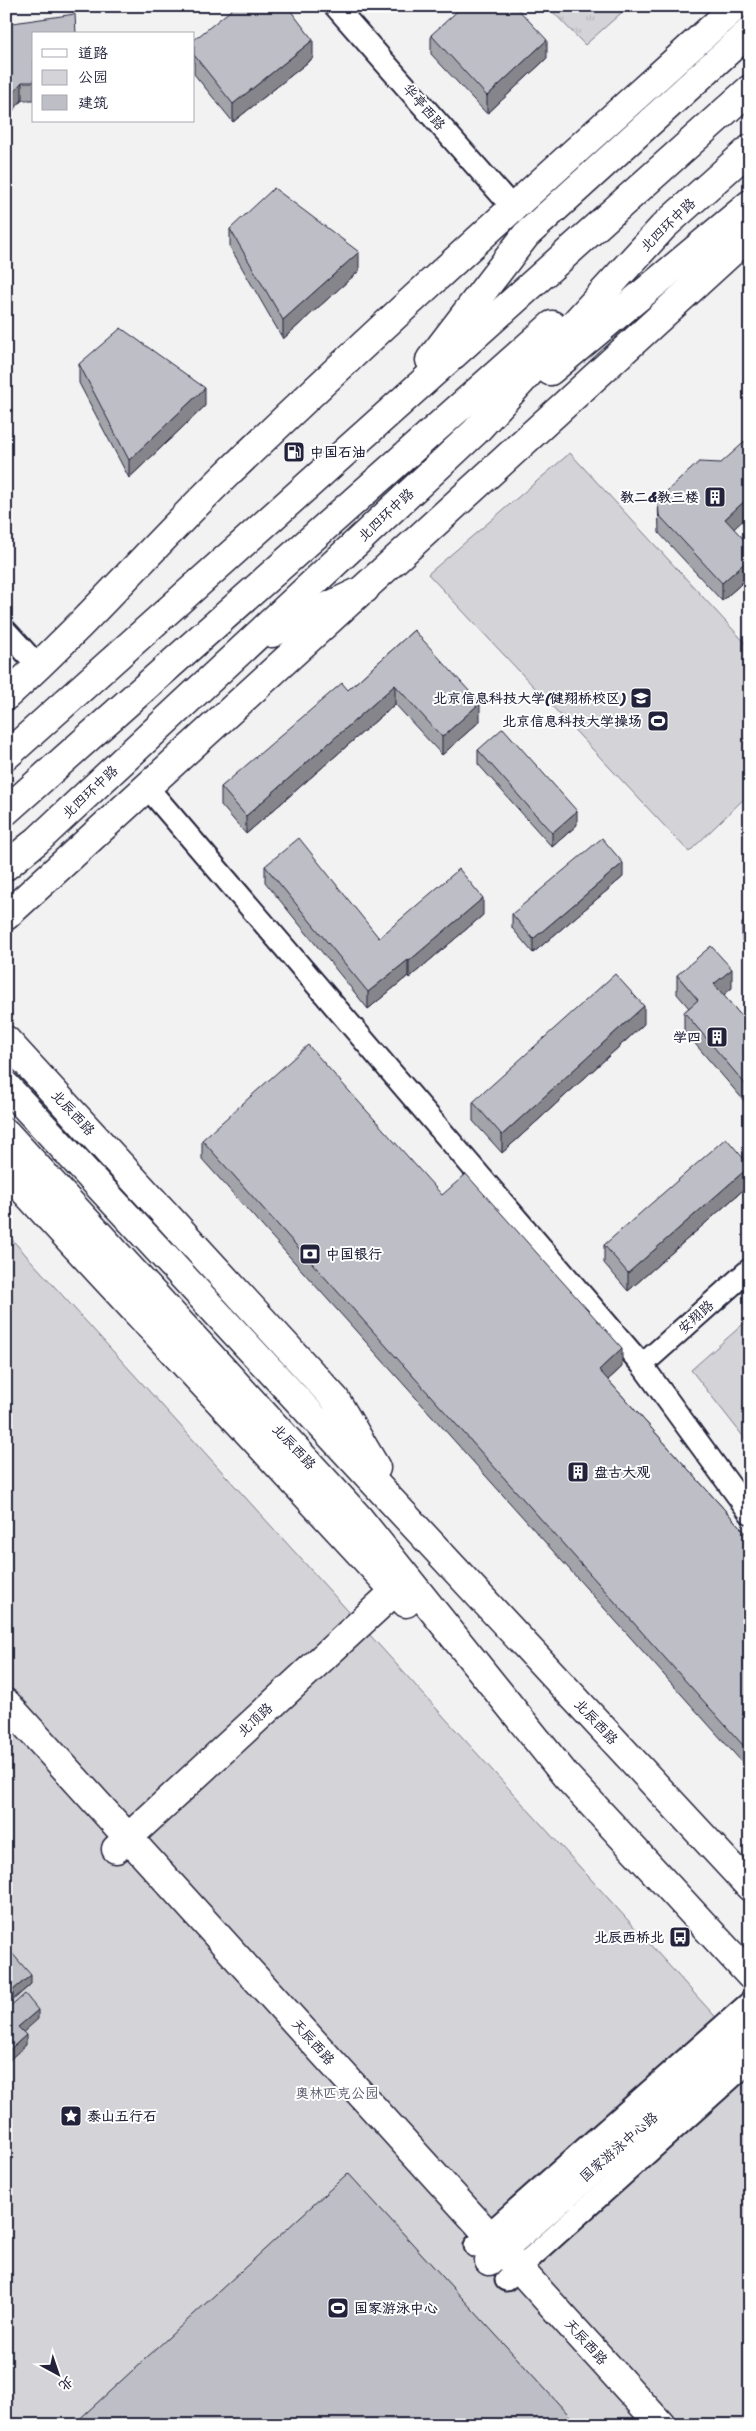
<svg xmlns="http://www.w3.org/2000/svg" width="756" height="2431" viewBox="0 0 756 2431" font-family="Sriracha,'LXGW WenKai TC',sans-serif">
<defs>
<pattern id="grass-tufts" width="24" height="20" patternUnits="userSpaceOnUse" patternTransform="scale(1.25)"><rect width="24" height="20" fill="#d3d3d8"/><path d="M3 7l-1-3M5 7V3M7 7l1-3M15 17l-1-3M17 17v-4M19 17l1-3" fill="none" stroke="#b5b5ba"/></pattern>
</defs>
<rect width="100%" height="100%" fill="#f2f2f3"/>
<filter id="ink" filterUnits="userSpaceOnUse"><feTurbulence type="fractalNoise" baseFrequency=".02" numOctaves="2"/><feDisplacementMap in="SourceGraphic" scale="10" xChannelSelector="R" yChannelSelector="G"/><feConvolveMatrix kernelMatrix="1 2 1 2 8 2 1 2 1" color-interpolation-filters="sRGB"/></filter>
<g filter="url(#ink)">
<polygon fill="url(#grass-tufts)" stroke="#7a7a8a" points="547,6 629,6 585,45"/>
<g fill="#d3d3d8" stroke="#7a7a8a">
<polygon points="570,453 750,648 750,793 689,852 428,574"/>
<polygon points="6,1233 750,2055 750,2425 6,2425"/>
<polygon points="750,1318 750,1445 691,1370"/>
</g>
<g fill="none" stroke-linecap="round" stroke-linejoin="round">
<g stroke="#22223b" stroke-width="25">
<g id="street">
<polyline points="335,6 513,208"/>
<polyline points="6,631 39,667"/>
<polyline points="147,787 642,1365 750,1513"/>
<polyline points="642,1365 750,1269"/>
<polyline points="475,2246 750,2002"/>
<polyline points="506,2280 750,2061"/>
</g>
</g>
<g stroke="#22223b" stroke-width="31">
<g id="secondary">
<path d="M6,696C84,626 152,547 227,474C393,314 565,161 736,6"/>
<polyline points="6,916 750,235"/>
<polyline points="6,1040 335,1399 376,1468"/>
<polyline points="6,1086 750,1887"/>
<polyline points="6,1133 358,1517 566,1776 750,1975"/>
<polyline points="6,1171 406,1603"/>
<polyline points="6,1703 661,2425"/>
<polyline points="116,1849 395,1591"/>
<polyline points="489,2261 750,2032"/>
</g>
</g>
<g stroke="#22223b" stroke-width="31">
<g id="highway">
<polyline points="430,360 526,235 750,31"/>
<polyline points="550,371 750,204"/>
<polyline points="272,633 365,589"/>
<polyline points="6,756 750,89"/>
<polyline points="6,811 552,325"/>
<polyline points="6,866 38,840 475,432 664,226 750,149"/>
</g>
</g>
<use href="#street" stroke="#fff" stroke-width="21"/>
<use href="#secondary" stroke="#fff" stroke-width="28"/>
<use href="#highway" stroke="#fff" stroke-width="28"/>
</g>
<g fill="#a3a3aa" stroke="#22223b">
<polygon points="6,24 34,34 34,100 22,100 6,119"/>
<polygon points="431,35 547,58 487,114 431,54"/>
<polygon points="194,40 313,58 233,122 194,74"/>
<polygon points="230,229 359,271 283,339 230,247"/>
<polygon points="79,364 205,406 129,478 79,383"/>
<polygon points="658,499 734,529 750,546 750,576 722,601 659,533"/>
<polygon points="414,630 480,721 442,755 395,704 246,834 221,805 221,787 348,690"/>
<polygon points="478,750 577,825 552,847 478,764"/>
<polygon points="265,866 379,938 483,915 409,978 408,976 368,1009 265,882"/>
<polygon points="623,877 533,953 512,928 512,914"/>
<polygon points="750,915 750,950 742,941 742,923"/>
<polygon points="677,975 732,988 723,995 750,1026 746,1103 684,1031 684,1012 689,1008 677,994"/>
<polygon points="644,1024 502,1153 473,1121 473,1102"/>
<polygon points="202,1140 442,1195 622,1367 608,1380 750,1538 750,1771 202,1159"/>
<polygon points="750,1166 750,1184 628,1291 604,1263 604,1245"/>
<polygon points="6,1954 31,1984 13,2000 6,1992"/>
</g>
<g fill="#85858b" stroke="#22223b">
<polygon points="386,6 391,6 386,10"/>
<polygon points="313,40 313,58 233,122 233,104"/>
<polygon points="547,40 547,58 487,114 487,96"/>
<polygon points="22,82 22,100 6,119 6,101"/>
<polygon points="359,252 359,271 283,339 283,320"/>
<polygon points="205,388 205,406 129,478 129,460"/>
<polygon points="750,496 750,514 725,537 725,519"/>
<polygon points="750,558 750,576 722,601 722,583"/>
<polygon points="395,685 395,704 246,834 246,816"/>
<polygon points="480,703 480,721 442,755 442,737"/>
<polygon points="577,811 577,825 552,847 552,833"/>
<polygon points="623,863 623,877 533,953 533,939"/>
<polygon points="483,898 483,915 409,978 409,961"/>
<polygon points="408,960 408,976 368,1009 368,992"/>
<polygon points="732,969 732,988 714,1003 714,984"/>
<polygon points="644,1006 644,1024 502,1153 502,1135"/>
<polygon points="750,1082 750,1100 746,1103 746,1085"/>
<polygon points="750,1166 750,1184 628,1291 628,1273"/>
<polygon points="622,1348 622,1367 599,1388 599,1370"/>
<polygon points="31,1975 31,1984 13,2000 13,1990"/>
<polygon points="38,2010 38,2019 18,2037 18,2027"/>
<polygon points="26,2035 26,2045 6,2063 6,2053"/>
</g>
<g fill="#bebec6" stroke="#22223b">
<polygon points="236,6 287,6 313,40 233,104 194,55 194,40"/>
<polygon points="463,6 515,6 547,40 487,96 431,35"/>
<polygon points="75,14 76,34 34,34 34,82 22,82 6,101 6,24"/>
<polygon points="274,188 359,252 283,320 230,229"/>
<polygon points="121,328 205,388 129,460 79,364"/>
<polygon points="750,437 750,496 725,519 750,546 750,558 722,583 659,515 658,499 699,462 721,463"/>
<polygon points="414,630 480,703 442,737 395,685 246,816 221,787 342,683 348,690"/>
<polygon points="503,728 577,811 552,833 478,750"/>
<polygon points="299,838 379,938 459,869 483,898 409,961 408,960 368,992 265,866"/>
<polygon points="602,838 623,863 533,939 512,914"/>
<polygon points="750,915 750,932 742,923"/>
<polygon points="711,946 732,969 714,984 750,1026 750,1082 746,1085 684,1012 698,1000 677,975"/>
<polygon points="615,974 644,1006 502,1135 473,1102"/>
<polygon points="308,1045 442,1195 466,1174 622,1348 599,1370 750,1538 750,1753 202,1140"/>
<polygon points="726,1138 750,1166 628,1273 604,1245"/>
<polygon points="10,1951 31,1975 13,1990 6,1983 6,1954"/>
<polygon points="25,1994 38,2010 18,2027 26,2035 6,2053 6,2011"/>
<polygon points="348,2173 578,2425 73,2425"/>
</g>
</g>
<defs>
<g id="fuel-square" transform="scale(1.125)"><rect x="-9" y="-9" width="18" height="18" rx="4" fill="#22223b" stroke="#fff"/><path d="M-5.5-6h7V0h2V4h1.3V-2.5L3-4.5l.8-.8L6-3V5H2.5V1h-1V6h-7ZM-4.2-4.7v3.2H.2V-4.7Z" fill="#fff"/></g>
<g id="building-square" transform="scale(1.125)"><rect x="-9" y="-9" width="18" height="18" rx="4" fill="#22223b" stroke="#fff"/><path d="M-4-6H4V6H1V3H-1V6H-4ZM-2.5-4.3h1.7v1.8h-1.7ZM.8-4.3h1.7v1.8H.8ZM-2.5-1h1.7V.8h-1.7ZM.8-1h1.7V.8H.8Z" fill="#fff"/></g>
<g id="university-square" transform="scale(1.125)"><rect x="-9" y="-9" width="18" height="18" rx="4" fill="#22223b" stroke="#fff"/><path d="M0-5L7-2L0 1L-7-2ZM-4 1L0 2.5L4 1V4Q0 6-4 4Z" fill="#fff"/></g>
<g id="stadium-square" transform="scale(1.125)"><rect x="-9" y="-9" width="18" height="18" rx="4" fill="#22223b" stroke="#fff"/><path d="M0-5a6.5 5 0 1 0 0 10a6.5 5 0 1 0 0-10ZM-3.5-1.8h7v3.6h-7Z" fill="#fff"/></g>
<g id="bank-square" transform="scale(1.125)"><rect x="-9" y="-9" width="18" height="18" rx="4" fill="#22223b" stroke="#fff"/><path d="M-6-4H6V4H-6ZM0-2.3a2.3 2.3 0 1 0 0 4.6a2.3 2.3 0 1 0 0-4.6Z" fill="#fff"/></g>
<g id="bus-square" transform="scale(1.125)"><rect x="-9" y="-9" width="18" height="18" rx="4" fill="#22223b" stroke="#fff"/><path d="M-5-6H5V4H4V6H2V4H-2V6H-4V4H-5ZM-3.5-4V0h7V-4ZM-3.5 1.2v1.5H-2V1.2ZM2 1.2v1.5H3.5V1.2Z" fill="#fff"/></g>
<g id="sight-square" transform="scale(1.125)"><rect x="-9" y="-9" width="18" height="18" rx="4" fill="#22223b" stroke="#fff"/><path d="M0-6L1.8-2.2L6-1.7L2.9 1.2L3.7 5.4L0 3.3L-3.7 5.4L-2.9 1.2L-6-1.7L-1.8-2.2Z" fill="#fff"/></g>
</defs>
<g fill-rule="evenodd">
<use href="#fuel-square" x="294" y="452"/>
<use href="#building-square" x="715" y="497"/>
<use href="#university-square" x="641" y="698"/>
<use href="#stadium-square" x="658" y="721"/>
<use href="#building-square" x="717" y="1037"/>
<use href="#bank-square" x="310" y="1254"/>
<use href="#building-square" x="578" y="1472"/>
<use href="#bus-square" x="680" y="1937"/>
<use href="#sight-square" x="71" y="2116"/>
<use href="#stadium-square" x="338" y="2308"/>
</g>
<g text-anchor="middle" dominant-baseline="central" stroke-width="4" stroke-linejoin="round" paint-order="stroke">
<g font-size="14" fill="#22223b" stroke="#fff">
<text transform="translate(424 107) rotate(49)">华亭西路</text>
<text transform="translate(668 225) rotate(-44)">北四环中路</text>
<text transform="translate(386 515) rotate(-43)">北四环中路</text>
<text transform="translate(90 792) rotate(-43)">北四环中路</text>
<text transform="translate(73 1113) rotate(47)">北辰西路</text>
<text transform="translate(696 1317) rotate(-42)">安翔路</text>
<text transform="translate(294 1447) rotate(47)">北辰西路</text>
<text transform="translate(255 1720) rotate(-43)">北顶路</text>
<text transform="translate(596 1722) rotate(47)">北辰西路</text>
<text transform="translate(313 2042) rotate(48)">天辰西路</text>
<text transform="translate(619 2147) rotate(-41)">国家游泳中心路</text>
<text transform="translate(586 2342) rotate(48)">天辰西路</text>
</g>
<g font-size="14" font-weight="bold" fill="#22223b" stroke="#fff" text-anchor="start">
<text x="310" y="452">中国石油</text>
<text x="699" y="497" text-anchor="end">教二&amp;教三楼</text>
<text x="625" y="698" text-anchor="end">北京信息科技大学(健翔桥校区)</text>
<text x="642" y="721" text-anchor="end">北京信息科技大学操场</text>
<text x="701" y="1037" text-anchor="end">学四</text>
<text x="326" y="1254">中国银行</text>
<text x="594" y="1472">盘古大观</text>
<text x="664" y="1937" text-anchor="end">北辰西桥北</text>
<text x="87" y="2116">泰山五行石</text>
<text x="354" y="2308">国家游泳中心</text>
</g>
<g font-size="14" fill="#57576a" stroke="#fff">
<text x="337" y="2093">奥林匹克公园</text>
</g>
</g>
<rect width="756" height="2431" fill="none" stroke="#fff" stroke-width="25"/>
<rect x="12" y="12" width="731" height="2406" fill="none" stroke="#22223b" stroke-width="2" filter="url(#ink)"/>
<rect x="32" y="32" width="162" height="90" fill="#ffffff" stroke="#a7a7b1"/>
<rect x="42" y="49" width="25" height="8" fill="#ffffff" stroke="#a7a7b1"/>
<text x="78" y="58" font-size="15" fill="#22223b">道路</text>
<rect x="42" y="70" width="25" height="15" fill="#d3d3d8" stroke="#a7a7b1"/>
<text x="78" y="82" font-size="15" fill="#22223b">公园</text>
<rect x="42" y="95" width="25" height="15" fill="#bebec6" stroke="#a7a7b1"/>
<text x="78" y="108" font-size="15" fill="#22223b">建筑</text>
<g transform="translate(58 2374) rotate(140)" stroke="#ffffff" stroke-width="4" paint-order="stroke">
<path d="M0-4L9 19L0 12L-9 19Z" fill="#22223b"/>
<text y="-8" font-size="14" font-weight="bold" text-anchor="middle" fill="#22223b">北</text>
</g>
</svg>
